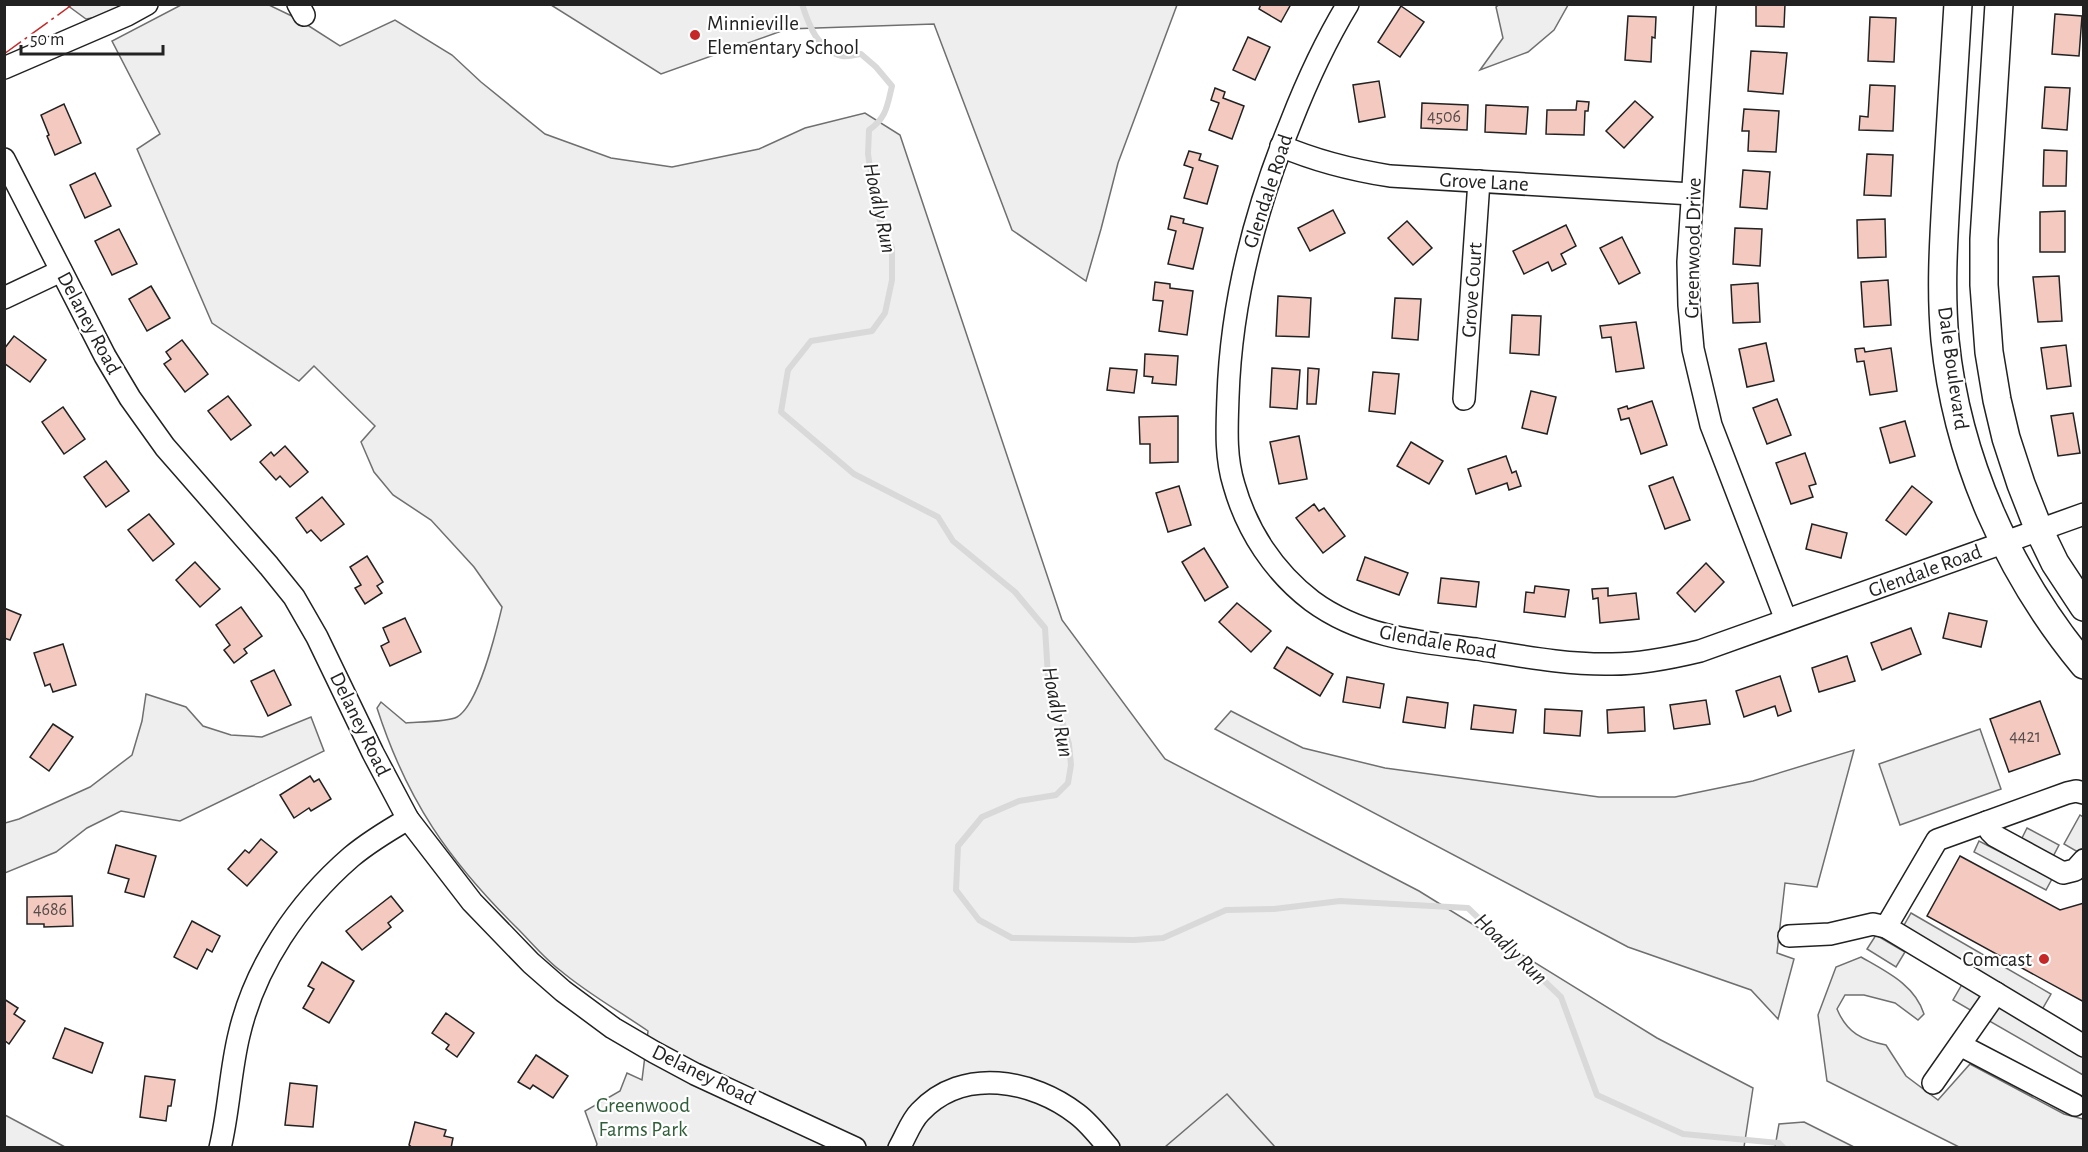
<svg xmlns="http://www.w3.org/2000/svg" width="2088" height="1152" viewBox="0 0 2088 1152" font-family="'Alegreya Sans',sans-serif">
<rect width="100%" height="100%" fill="#fff"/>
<g fill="#eee" stroke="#6f6f6f" stroke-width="1.5">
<polygon points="1500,4 1568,4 1568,5 1554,30 1528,52 1480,70 1503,38 1496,7"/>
<polygon points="67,5 120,5 109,15 86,19"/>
<path d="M181,5H269L298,19L340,46L395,20L452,55L481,82L545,134L611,158L672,167L759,149L805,128L865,113L900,135L1062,620L1165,759L1419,891L1657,1038L1753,1088L1744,1147H596L597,1144L585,1111L620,1091L627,1073L642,1080L648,1031C619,1011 587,993 561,971C545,959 532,943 518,929C449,861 407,801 377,708L381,702L406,723C417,722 448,722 457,717C479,704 496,632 502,607L474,567L431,520L393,495L374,472L361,442L375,426L314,366L299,381L212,323L137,149L160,134L112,41Z"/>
<polygon points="551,5 1177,5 1118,163 1101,229 1086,281 1012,230 934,24 787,29 661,74"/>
<polygon points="146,694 186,707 203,726 231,735 262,737 311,717 324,751 180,821 121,811 87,828 56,852 5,873 5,823 19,819 90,787 132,755 142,721"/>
<polygon points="1231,711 1303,748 1385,768 1599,797 1675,797 1753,781 1854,750 1817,887 1785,883 1777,953 1794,959 1778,1019 1751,990 1628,947 1215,729"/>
<path d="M1861,957C1887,972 1915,985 1924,1014L1918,1020L1895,1003L1864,995H1845L1837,1009C1847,1033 1862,1040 1886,1045L1906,1076L1938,1100L1970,1064L2064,1114L2083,1119V1147H1959L1827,1081L1818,1015L1836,967Z"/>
<polygon points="4,1115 5,1115 65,1147 5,1147"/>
<polygon points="1804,1122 1854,1147 1775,1147 1779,1124"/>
</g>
<g fill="#ededed" stroke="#6f6f6f" stroke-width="1.5">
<polygon points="1980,729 2001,789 1900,825 1879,764"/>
<polygon points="2080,815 2083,817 2083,855 2064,844"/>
<polygon points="2027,828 2059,845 2045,872 2053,877 2046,890 1974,852 1979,841 2012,858"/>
<polygon points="1911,913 2051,994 2032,1027 2083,1057 2083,1075 1953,1000 1972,967 1903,927"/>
<polygon points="1876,935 1905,952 1896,967 1867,949"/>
<polygon points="1227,1094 1275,1147 1165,1147"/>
</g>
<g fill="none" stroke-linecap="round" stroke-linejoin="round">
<path stroke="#d9d9d9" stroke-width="6" d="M802,4C809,26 818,50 842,56C848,57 856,55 861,54L876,67L892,86C887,106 887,117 869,130L868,154L877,213L892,248V280L885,313L872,331L811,341L788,370L781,412L854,474L938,517L953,541L1015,592L1045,628L1048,676L1069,744L1071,765L1068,783L1056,795L1019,801L982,817L958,846L956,890L979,920L1012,938L1134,940L1163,938L1226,910L1274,909L1340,901L1468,908L1561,997L1597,1095L1683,1134L1779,1143L1784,1148"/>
</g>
<g fill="#f3c9c0" stroke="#222" stroke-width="1.5">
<polygon points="1261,4 1291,4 1281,22 1259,9"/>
<polygon points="1756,4 1785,4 1784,27 1756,26"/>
<polygon points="1401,6 1424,22 1400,57 1378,42"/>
<polygon points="2055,14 2082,16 2079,56 2052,54"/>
<polygon points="1628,16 1656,17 1655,38 1652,37 1651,62 1625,60"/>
<polygon points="1870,17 1896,18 1894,62 1868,61"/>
<polygon points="1248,37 1270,47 1255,80 1233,70"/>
<polygon points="1751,51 1787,53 1783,94 1748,91"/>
<polygon points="1379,81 1385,117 1359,122 1353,85"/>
<polygon points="1870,85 1895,86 1893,131 1859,130 1860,116 1868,117"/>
<polygon points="2045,87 2070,88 2067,130 2042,128"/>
<polygon points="1215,88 1225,92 1223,98 1244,106 1232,139 1209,130 1219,103 1211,100"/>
<polygon points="1577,101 1589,102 1588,111 1585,111 1584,135 1546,134 1547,110 1576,110"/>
<polygon points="1635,101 1653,117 1624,148 1606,131"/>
<polygon points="1422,103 1468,105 1467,130 1421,128"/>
<polygon points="64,104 81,143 55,155 47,136 49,135 41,115"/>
<polygon points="1486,105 1528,107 1526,134 1485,132"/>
<polygon points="1744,109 1779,111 1776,152 1748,151 1749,131 1742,131"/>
<polygon points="2044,150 2067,151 2066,186 2043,186"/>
<polygon points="1189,151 1201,154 1199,160 1218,166 1207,204 1184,198 1193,168 1184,165"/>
<polygon points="1867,154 1893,155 1891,196 1864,195"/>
<polygon points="1743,170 1770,172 1767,209 1740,207"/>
<polygon points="95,173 111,206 85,218 70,185"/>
<polygon points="1333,210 1345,233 1310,251 1298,228"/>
<polygon points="2065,211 2065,252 2040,252 2040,212"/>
<polygon points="1171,216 1184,219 1183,223 1203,228 1193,269 1168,264 1176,231 1168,229"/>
<polygon points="1885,219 1886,257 1858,258 1857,220"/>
<polygon points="1407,221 1432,248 1413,265 1388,238"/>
<polygon points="1566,225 1576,246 1561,254 1566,264 1552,271 1548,262 1524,274 1513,251"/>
<polygon points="1735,228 1762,229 1760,266 1733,264"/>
<polygon points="119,229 137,264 112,275 95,241"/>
<polygon points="1622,237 1640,273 1619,284 1600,248"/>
<polygon points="2059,276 2062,321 2038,322 2033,277"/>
<polygon points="1888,280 1891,325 1864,327 1861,282"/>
<polygon points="1155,282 1170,284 1170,288 1193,291 1187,335 1159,331 1163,301 1153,300"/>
<polygon points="1758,283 1760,322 1733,323 1731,285"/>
<polygon points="151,286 170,318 147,331 129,299"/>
<polygon points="1278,296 1311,298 1309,337 1276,336"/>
<polygon points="1395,298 1421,299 1418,340 1392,338"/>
<polygon points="1512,315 1541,316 1539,355 1510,353"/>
<polygon points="1636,322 1644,368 1616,372 1611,337 1602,338 1600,326"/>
<polygon points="14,336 46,360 30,382 4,363 4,349"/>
<polygon points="182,340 208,374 185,392 164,364 171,359 166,352"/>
<polygon points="1766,343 1774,381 1747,387 1739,349"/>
<polygon points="2066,345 2071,386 2047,389 2041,348"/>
<polygon points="1864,348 1865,352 1891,348 1897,391 1870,395 1864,361 1857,362 1855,349"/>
<polygon points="1145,354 1178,356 1176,385 1152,383 1153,377 1144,376"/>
<polygon points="1110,368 1137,370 1134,393 1107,390"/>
<polygon points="1272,368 1300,370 1297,409 1270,407"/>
<polygon points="1308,368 1319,369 1316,404 1307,404"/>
<polygon points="1373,372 1399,374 1395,414 1369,411"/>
<polygon points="1531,391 1556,397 1547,434 1522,428"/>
<polygon points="228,396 251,425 231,440 208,411"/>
<polygon points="1777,399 1791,435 1767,444 1753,408"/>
<polygon points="1652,401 1667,445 1641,454 1629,418 1621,420 1618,409 1627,406 1628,409"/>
<polygon points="63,407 85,439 64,454 42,422"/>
<polygon points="2073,413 2080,453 2058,456 2051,416"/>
<polygon points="1178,416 1178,462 1150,463 1150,444 1140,444 1139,417"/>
<polygon points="1905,421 1915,456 1890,463 1880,428"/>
<polygon points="1299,436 1307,479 1279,484 1270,442"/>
<polygon points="1411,442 1443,461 1429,484 1397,466"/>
<polygon points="285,446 308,472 290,487 280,476 276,480 260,462 271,452 274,456"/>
<polygon points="1805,453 1816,484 1809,486 1813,497 1791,504 1776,463"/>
<polygon points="1506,456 1512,473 1516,471 1521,486 1509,490 1507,483 1476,494 1468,469"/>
<polygon points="106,461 129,491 106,507 84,477"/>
<polygon points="1673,477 1690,520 1665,529 1649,486"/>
<polygon points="1179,486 1191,525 1168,532 1156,493"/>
<polygon points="1912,486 1932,502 1906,535 1886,520"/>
<polygon points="322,497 344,524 321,541 311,530 307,533 296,518"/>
<polygon points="1314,504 1319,511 1324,508 1345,536 1323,553 1296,518"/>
<polygon points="149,514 174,544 153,561 128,530"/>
<polygon points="1812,524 1847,533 1841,558 1806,549"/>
<polygon points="1204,548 1228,587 1205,601 1182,562"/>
<polygon points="367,556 383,582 377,586 382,593 365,604 355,588 361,585 350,567"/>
<polygon points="1365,557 1408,573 1399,595 1357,580"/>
<polygon points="195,562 220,589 200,607 176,580"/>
<polygon points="1706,563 1724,582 1695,612 1677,593"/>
<polygon points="1441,578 1479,582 1476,607 1438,603"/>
<polygon points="1535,586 1569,590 1565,617 1524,612 1526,592 1534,593"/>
<polygon points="1608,588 1608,596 1636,593 1639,619 1600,623 1598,598 1593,599 1592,589"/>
<polygon points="1237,603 1271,631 1251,652 1219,622"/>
<polygon points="241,607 262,636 244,649 247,653 234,663 224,650 230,645 216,625"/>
<polygon points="4,608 21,615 10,640 4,638"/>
<polygon points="1949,613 1987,621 1981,647 1943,638"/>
<polygon points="405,618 421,652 390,666 381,646 389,642 383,628"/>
<polygon points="1911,628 1921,654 1882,670 1871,643"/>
<polygon points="63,644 76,685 53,692 50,684 45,686 34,653"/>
<polygon points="1287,647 1333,674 1320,696 1274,668"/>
<polygon points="1847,656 1855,681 1819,692 1812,668"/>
<polygon points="274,670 291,705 268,716 251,681"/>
<polygon points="1780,676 1791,711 1778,716 1775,706 1744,717 1736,691"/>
<polygon points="1347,677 1384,684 1380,708 1343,702"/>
<polygon points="1407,697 1448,703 1445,728 1403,722"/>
<polygon points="1706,700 1710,724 1674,729 1670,705"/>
<polygon points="2040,701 2060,754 2009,772 1990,719"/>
<polygon points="1474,705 1516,710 1513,733 1471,729"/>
<polygon points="1644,707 1645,731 1608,733 1607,710"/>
<polygon points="1545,709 1582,711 1580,736 1544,733"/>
<polygon points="53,724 73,737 49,771 30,757"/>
<polygon points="310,776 314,782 319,779 331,799 311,811 309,808 294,818 280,795"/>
<polygon points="261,839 277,852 247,886 228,869 245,850 249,853"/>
<polygon points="116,845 156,856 144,897 125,892 129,879 108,873"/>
<polygon points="1960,856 2060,910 2084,903 2084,1002 1927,916"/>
<polygon points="72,896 73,926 44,927 44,924 27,924 27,897"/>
<polygon points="391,896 403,911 388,923 391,927 362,950 346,931"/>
<polygon points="192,921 220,936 212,952 207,949 197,969 174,957"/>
<polygon points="322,962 354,981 329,1023 303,1008 314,989 308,986"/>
<polygon points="4,999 18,1008 14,1014 25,1021 9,1044 4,1040"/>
<polygon points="446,1013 474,1033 457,1057 446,1049 449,1045 432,1033"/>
<polygon points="65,1028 103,1043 92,1073 53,1058"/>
<polygon points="536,1055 568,1076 553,1098 533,1085 530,1089 518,1082"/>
<polygon points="145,1076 175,1080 171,1106 168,1106 166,1121 140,1117"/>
<polygon points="290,1083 317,1086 313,1127 285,1125"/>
<polygon points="415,1122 446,1130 444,1136 453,1138 451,1148 413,1148 409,1145"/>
</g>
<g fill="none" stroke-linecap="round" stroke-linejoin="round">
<g stroke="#222" stroke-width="24">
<g id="minor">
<polyline points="298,4 304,15"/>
<path d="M1348,4C1325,42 1307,81 1291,122C1255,210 1231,301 1228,397C1227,427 1225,456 1234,485C1247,531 1274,572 1312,601C1361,637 1418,642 1476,649C1521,656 1567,665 1612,664C1641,664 1671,658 1700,651L2084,514"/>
<polyline points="1705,4 1688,262 1689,305 1693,349 1711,425 1786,620"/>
<polyline points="4,68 127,15 147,4"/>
<path d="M1281,146C1316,161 1352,170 1390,176L1692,194"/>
<polyline points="4,159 105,356 130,398 165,447 269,566 294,597 317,637 373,753 408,819 472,902 531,963 563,991 613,1028 654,1052 695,1074 855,1148"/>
<polyline points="4,298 61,271"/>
<polyline points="1464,399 1479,181"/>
<polyline points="2084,793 2076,791 2067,793 1937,840 1886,927 2084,1046"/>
<polyline points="1987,822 1990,831 1995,836 2063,873 2075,870 2084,860"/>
<polyline points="1789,936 1830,934 1873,924 1886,927"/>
<polyline points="1960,1045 2075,1105"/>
<polyline points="1933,1083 1996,993"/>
<path d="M220,1148C229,1111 230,1072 239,1035C255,966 298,903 351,857C369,842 389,830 408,819"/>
<path d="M899,1148C906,1136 911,1121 920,1112C963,1066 1033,1080 1077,1114C1089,1123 1099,1136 1109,1148"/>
</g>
</g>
<g stroke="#222" stroke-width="30">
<g id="major">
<path d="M1958,4C1954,63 1951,122 1947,181C1944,234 1940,287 1945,340C1957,459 2008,573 2084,665"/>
<polyline points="1999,4 1984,239 1984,285 1989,352 1997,400 2006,438 2021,484 2039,530 2055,563 2084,607"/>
</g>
</g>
<use href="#minor" stroke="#fff" stroke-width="21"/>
<use href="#major" stroke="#fff" stroke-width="27"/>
<polyline stroke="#c62828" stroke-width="1.5" stroke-dasharray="21 4.5 3 4.5" stroke-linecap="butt" points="4,54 73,4"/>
</g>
<g fill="#c62828" stroke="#fff" stroke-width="2">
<circle cx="695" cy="35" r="6"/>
<circle cx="2044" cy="959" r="6"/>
</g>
<g text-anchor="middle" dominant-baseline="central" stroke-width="4.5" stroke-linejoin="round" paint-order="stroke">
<g font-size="18" fill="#564c4a">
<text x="1444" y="117">4506</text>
<text x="2025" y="737">4421</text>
<text x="50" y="910">4686</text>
</g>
<g font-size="21" fill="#222" stroke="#fff" text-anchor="start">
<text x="707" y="23">Minnieville<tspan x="707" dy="24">Elementary School</tspan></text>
<text x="2032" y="959" text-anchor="end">Comcast</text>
</g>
<g font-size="21" fill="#222" stroke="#fff">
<text transform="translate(1484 182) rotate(3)">Grove Lane</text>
<text transform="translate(1268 191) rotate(-72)">Glendale Road</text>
<text transform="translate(1693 248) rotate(-89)">Greenwood Drive</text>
<text transform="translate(1472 290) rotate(-86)">Grove Court</text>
<text transform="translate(89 323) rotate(62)">Delaney Road</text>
<text transform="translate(1953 368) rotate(82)">Dale Boulevard</text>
<text transform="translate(1925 571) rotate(-20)">Glendale Road</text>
<text transform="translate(1438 642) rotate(10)">Glendale Road</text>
<text transform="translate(360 724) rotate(64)">Delaney Road</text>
<text transform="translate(704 1075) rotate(26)">Delaney Road</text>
</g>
<g font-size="21" fill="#2f5e38" stroke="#fff">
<text x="643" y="1105">Greenwood<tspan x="643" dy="24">Farms Park</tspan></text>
</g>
<g font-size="22" font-style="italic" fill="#222" stroke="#fff">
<text transform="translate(880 208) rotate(78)">Hoadly Run</text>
<text transform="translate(1058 712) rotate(79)">Hoadly Run</text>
<text transform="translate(1511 949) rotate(44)">Hoadly Run</text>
</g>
</g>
<rect width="2088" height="1152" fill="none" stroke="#222222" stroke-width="12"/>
<path d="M21 45v9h142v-9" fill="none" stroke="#222222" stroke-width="3"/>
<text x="30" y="45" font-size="18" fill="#222222" stroke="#ffffff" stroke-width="4.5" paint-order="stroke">50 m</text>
</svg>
